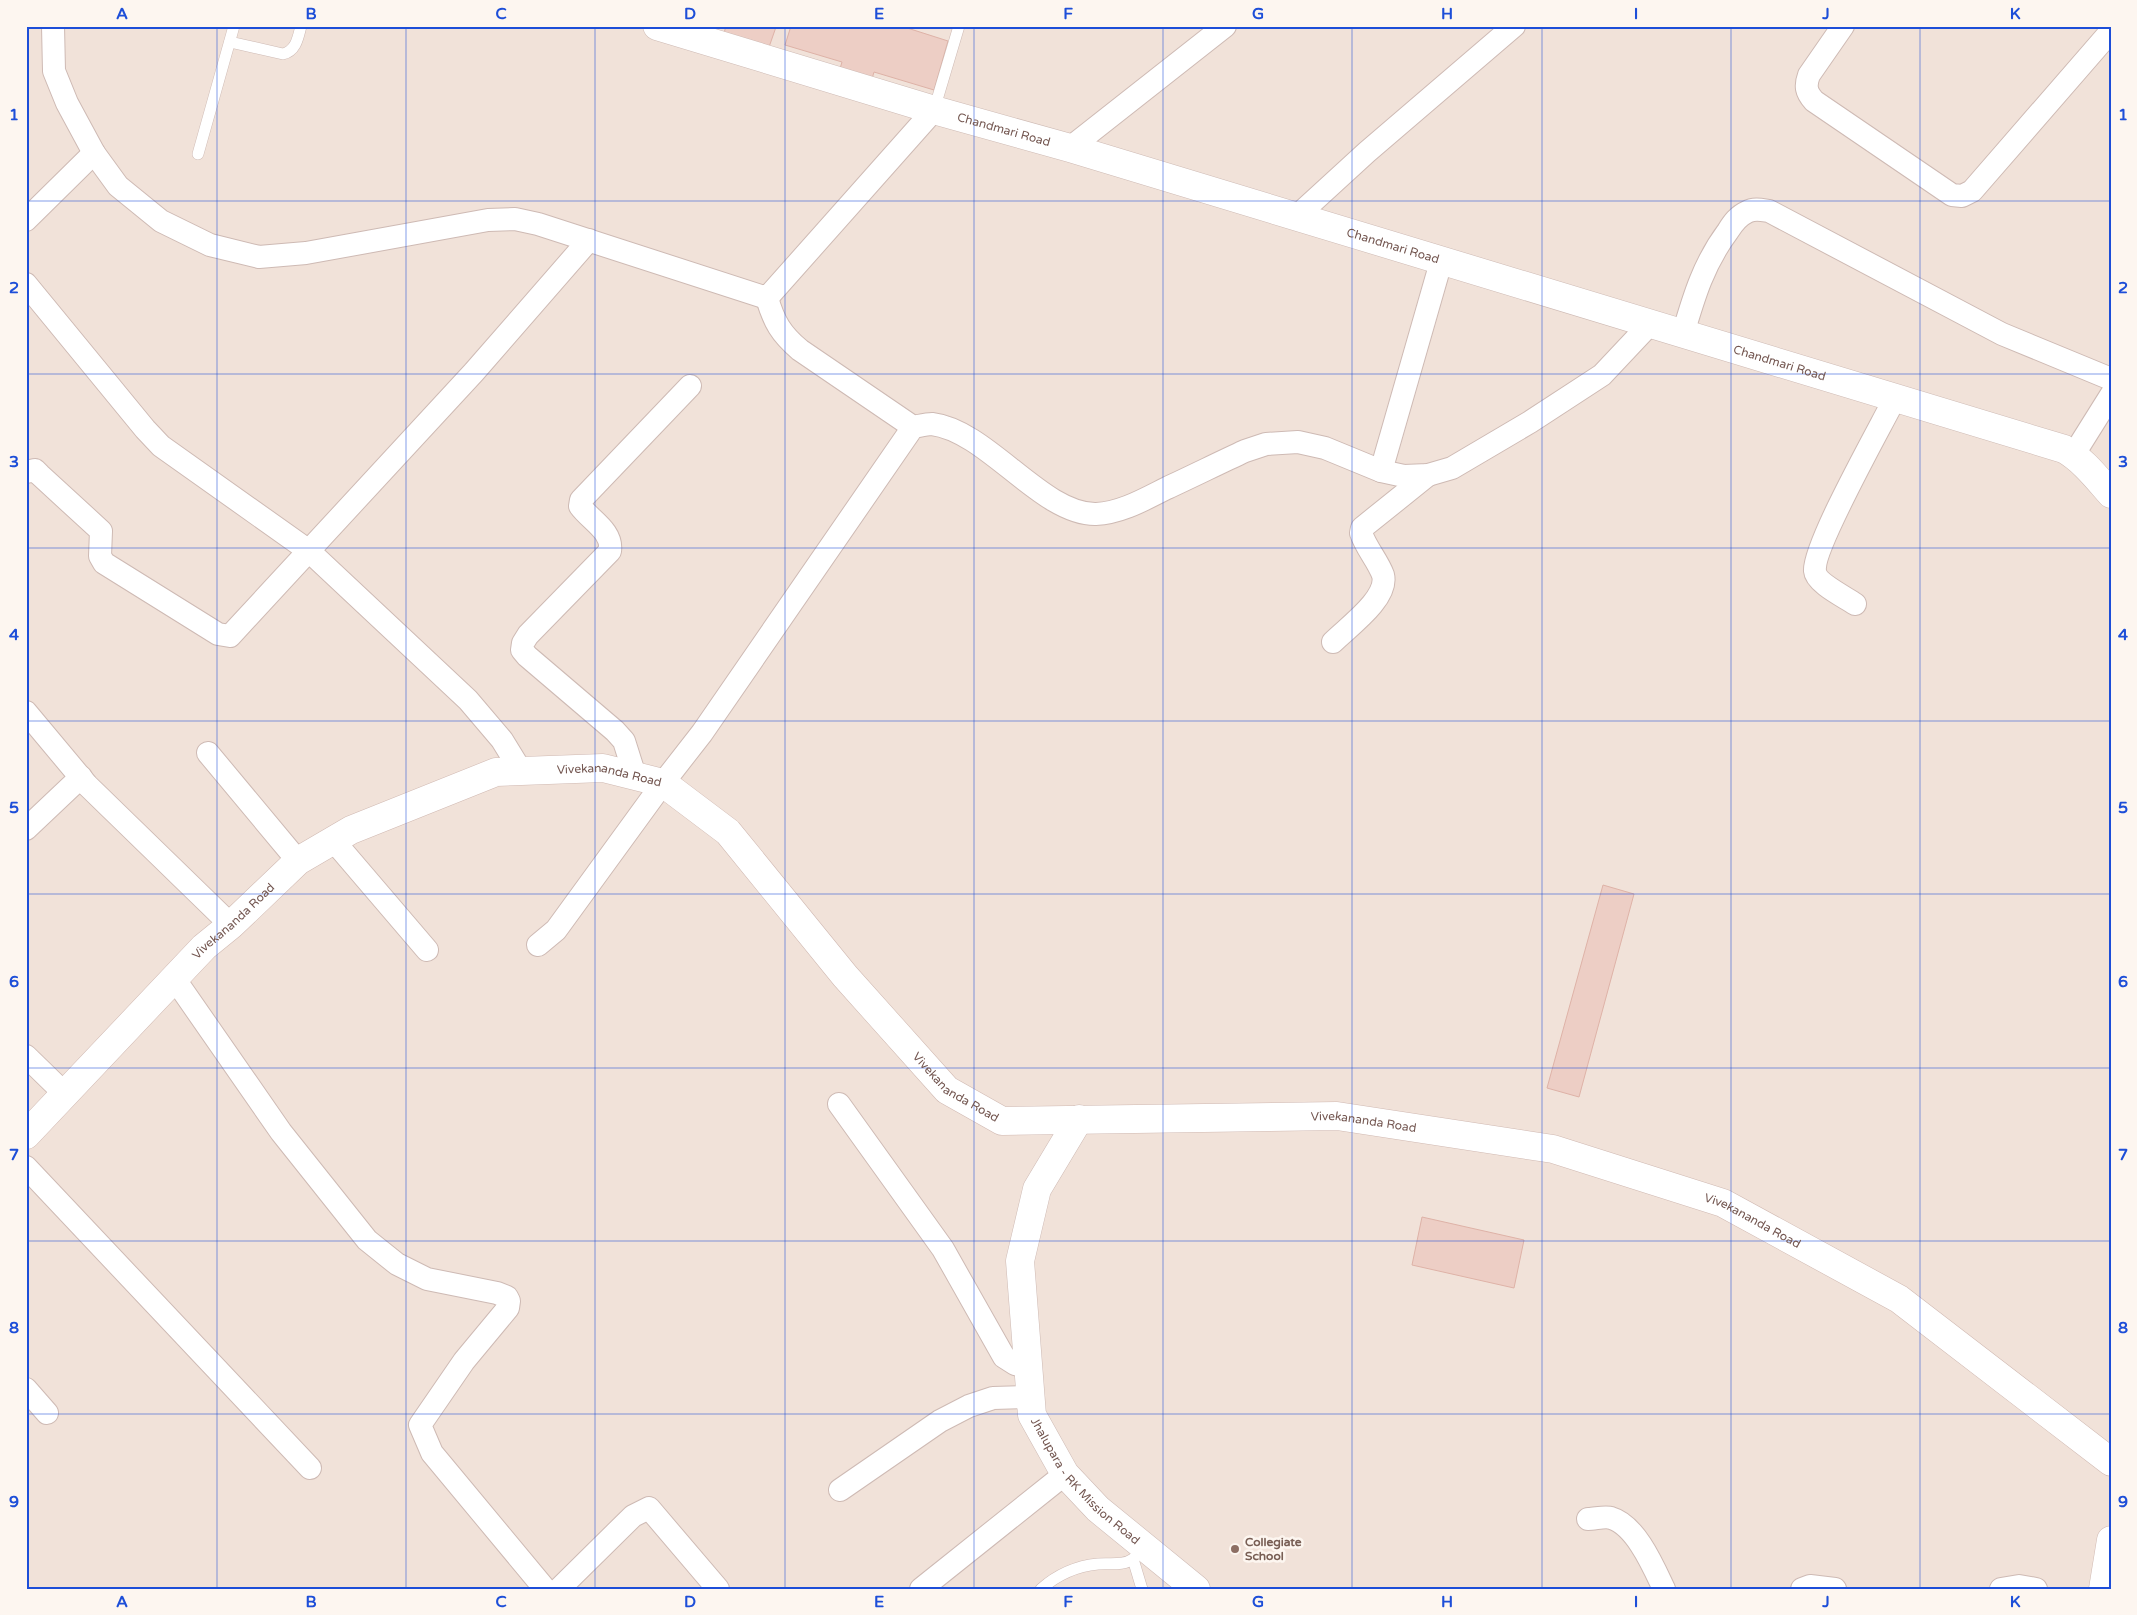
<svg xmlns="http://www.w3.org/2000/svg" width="2137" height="1615" viewBox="0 0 2137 1615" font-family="'Varela Round',sans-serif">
<rect width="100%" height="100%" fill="#faf1ea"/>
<rect fill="#f1e2d9" x="26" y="26" width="2085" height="1563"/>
<g fill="#edcec5" stroke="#deb2a7">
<polygon points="726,26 775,26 776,27 768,50 722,40"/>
<polygon points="791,26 901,26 948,41 934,90 874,72 871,82 839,72 842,62 785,45"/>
<polygon points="1603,885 1634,894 1579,1097 1547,1088"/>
<polygon points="1422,1217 1524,1240 1514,1288 1412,1265"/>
</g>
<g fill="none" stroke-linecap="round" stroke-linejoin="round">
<g stroke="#cebab4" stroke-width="12">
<g id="service">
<path d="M230,42L283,54C296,51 298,38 301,26"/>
<polyline points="934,110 959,26"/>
<polyline points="198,154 234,26"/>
<polyline points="1133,1559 1142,1589"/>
<path d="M1041,1589C1058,1574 1077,1566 1098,1564C1110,1563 1123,1566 1133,1559C1137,1556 1140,1550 1143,1547"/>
</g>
</g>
<g stroke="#cebab4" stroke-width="24">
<g id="minor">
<polyline points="53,26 54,71 67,103 94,153 118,186 161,221 210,245 259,257 306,253 488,220 515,219 538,224 767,298 934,110"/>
<path d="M1843,26L1809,75C1805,86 1806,92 1814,101L1952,195L1962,196L1972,191L2111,31"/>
<polyline points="1070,148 1225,26"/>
<polyline points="1296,217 1367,152 1514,26"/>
<polyline points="26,220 94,153"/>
<polyline points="26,284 145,429 161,446 309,551 468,700 502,740 521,771"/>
<path d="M767,298C774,322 781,334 800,350L913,427"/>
<path d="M1683,334C1694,296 1704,263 1728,231C1733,223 1738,216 1747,212C1754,208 1762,210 1769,211L2002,334L2111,379"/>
<polyline points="2074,454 2111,395"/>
<polyline points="1381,471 1441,262"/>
<polyline points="26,472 35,470 40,475 101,531 100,556 104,563 218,634 230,636 474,372 589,240"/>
<path d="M1855,604C1845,597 1816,583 1815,571C1812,548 1881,426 1895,398"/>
<path d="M1333,642C1348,627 1389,598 1383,575C1378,561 1366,548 1361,533L1362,528L1428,475"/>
<polyline points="26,712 87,785 231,925"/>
<polyline points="208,753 298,861"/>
<path d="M635,776L624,741L615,731L527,656L522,650L523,643L528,635L610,551C613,531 590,520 580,506L581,500L690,386"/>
<polyline points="26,829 81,777"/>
<polyline points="333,840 427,950"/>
<path d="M538,945L556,930L663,783L702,733L913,427C919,426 926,424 932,424C988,431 1042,515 1096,514C1121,513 1145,499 1167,488C1193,476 1219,463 1245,451L1266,444L1298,442L1325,448L1381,471L1404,476L1428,475L1452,468L1530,422L1602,375L1650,324"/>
<polyline points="174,978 281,1132 367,1240 397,1264 427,1279 497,1293 507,1297 509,1301 508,1308 464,1361 420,1425 432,1453 545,1589"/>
<polyline points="26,1056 65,1094"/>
<polyline points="839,1104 943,1249 1004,1357 1015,1364 1028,1367"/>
<polyline points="26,1167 310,1468"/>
<polyline points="26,1389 47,1413"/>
<polyline points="840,1490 940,1421 969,1406 993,1398 1031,1397"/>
<path d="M1588,1519C1595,1519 1605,1516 1611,1518C1636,1525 1654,1568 1664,1589"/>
<polyline points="559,1589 633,1516 649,1508 718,1589"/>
<polyline points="921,1589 1065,1474"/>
<polyline points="1802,1589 1810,1586 1835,1589"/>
<polyline points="2001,1589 2019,1586 2036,1589"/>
</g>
</g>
<g stroke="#cebab4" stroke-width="29">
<g id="tertiary">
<path id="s1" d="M657,26L934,110L1070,148L2064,449C2083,460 2096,477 2111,494"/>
<path id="s2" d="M1079,1119L1037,1189L1020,1261L1032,1415L1065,1474L1098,1509L1196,1589"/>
</g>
</g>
<g stroke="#d0b9b2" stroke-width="29">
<g id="secondary">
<path id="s3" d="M26,1135L204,947L231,925L298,861L351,830L496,772L603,768L663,783L728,832L845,976L947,1090L1002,1121L1337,1116L1553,1149L1723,1203L1899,1299L2111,1462"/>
<polyline points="2103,1589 2111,1540"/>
</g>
</g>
<use href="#service" stroke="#fff" stroke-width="11"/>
<use href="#minor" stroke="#fff" stroke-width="22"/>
<use href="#tertiary" stroke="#fff" stroke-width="28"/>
<use href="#secondary" stroke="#fff" stroke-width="28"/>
</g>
<path fill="none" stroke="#1d4ed8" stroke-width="1" stroke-opacity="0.55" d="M217,26V1589M406,26V1589M595,26V1589M785,26V1589M974,26V1589M1163,26V1589M1352,26V1589M1542,26V1589M1731,26V1589M1920,26V1589M26,201H2111M26,374H2111M26,548H2111M26,721H2111M26,894H2111M26,1068H2111M26,1241H2111M26,1414H2111"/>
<circle fill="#8d6e63" stroke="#fdf6f0" stroke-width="2" cx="1235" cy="1549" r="5"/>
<g text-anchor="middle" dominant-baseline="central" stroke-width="5" stroke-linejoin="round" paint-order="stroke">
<g font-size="12" fill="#735650" stroke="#fdf6f0">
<text stroke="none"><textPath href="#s1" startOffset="362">Chandmari Road</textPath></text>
<text stroke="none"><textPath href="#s1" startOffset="768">Chandmari Road</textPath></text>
<text stroke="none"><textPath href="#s1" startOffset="1172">Chandmari Road</textPath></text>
<text stroke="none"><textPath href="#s3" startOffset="718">Vivekananda Road</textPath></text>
<text stroke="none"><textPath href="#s3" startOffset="298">Vivekananda Road</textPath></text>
<text stroke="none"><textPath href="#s3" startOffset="1198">Vivekananda Road</textPath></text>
<text stroke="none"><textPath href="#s3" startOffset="1618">Vivekananda Road</textPath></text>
<text stroke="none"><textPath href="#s3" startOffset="2022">Vivekananda Road</textPath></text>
<text stroke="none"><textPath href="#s2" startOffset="396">Jhalupara - RK Mission Road</textPath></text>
</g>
<g font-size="12" font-weight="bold" fill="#785e54" stroke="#fdf6f0" text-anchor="start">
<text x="1245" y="1542">Collegiate<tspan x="1245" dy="14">School</tspan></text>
</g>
</g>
<rect width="2137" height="1615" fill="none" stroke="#fdf6f0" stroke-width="55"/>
<rect x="28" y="28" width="2082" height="1560" fill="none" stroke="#1d4ed8" stroke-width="2"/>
<g font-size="16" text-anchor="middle" font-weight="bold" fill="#1d4ed8">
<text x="122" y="19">A</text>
<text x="311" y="19">B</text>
<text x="501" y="19">C</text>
<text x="690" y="19">D</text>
<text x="879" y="19">E</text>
<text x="1068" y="19">F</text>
<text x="1258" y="19">G</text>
<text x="1447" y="19">H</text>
<text x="1636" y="19">I</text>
<text x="1826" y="19">J</text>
<text x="2015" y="19">K</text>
<text x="14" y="120">1</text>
<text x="2123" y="120">1</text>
<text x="14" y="293">2</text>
<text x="2123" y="293">2</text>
<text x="14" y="467">3</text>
<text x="2123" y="467">3</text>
<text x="14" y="640">4</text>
<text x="2123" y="640">4</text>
<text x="14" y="813">5</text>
<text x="2123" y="813">5</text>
<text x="14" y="987">6</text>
<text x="2123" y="987">6</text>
<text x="14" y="1160">7</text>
<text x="2123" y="1160">7</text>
<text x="14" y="1333">8</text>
<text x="2123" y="1333">8</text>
<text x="14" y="1507">9</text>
<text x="2123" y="1507">9</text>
<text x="122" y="1607">A</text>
<text x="311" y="1607">B</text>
<text x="501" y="1607">C</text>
<text x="690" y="1607">D</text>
<text x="879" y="1607">E</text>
<text x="1068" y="1607">F</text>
<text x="1258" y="1607">G</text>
<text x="1447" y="1607">H</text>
<text x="1636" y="1607">I</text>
<text x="1826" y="1607">J</text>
<text x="2015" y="1607">K</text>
</g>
</svg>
